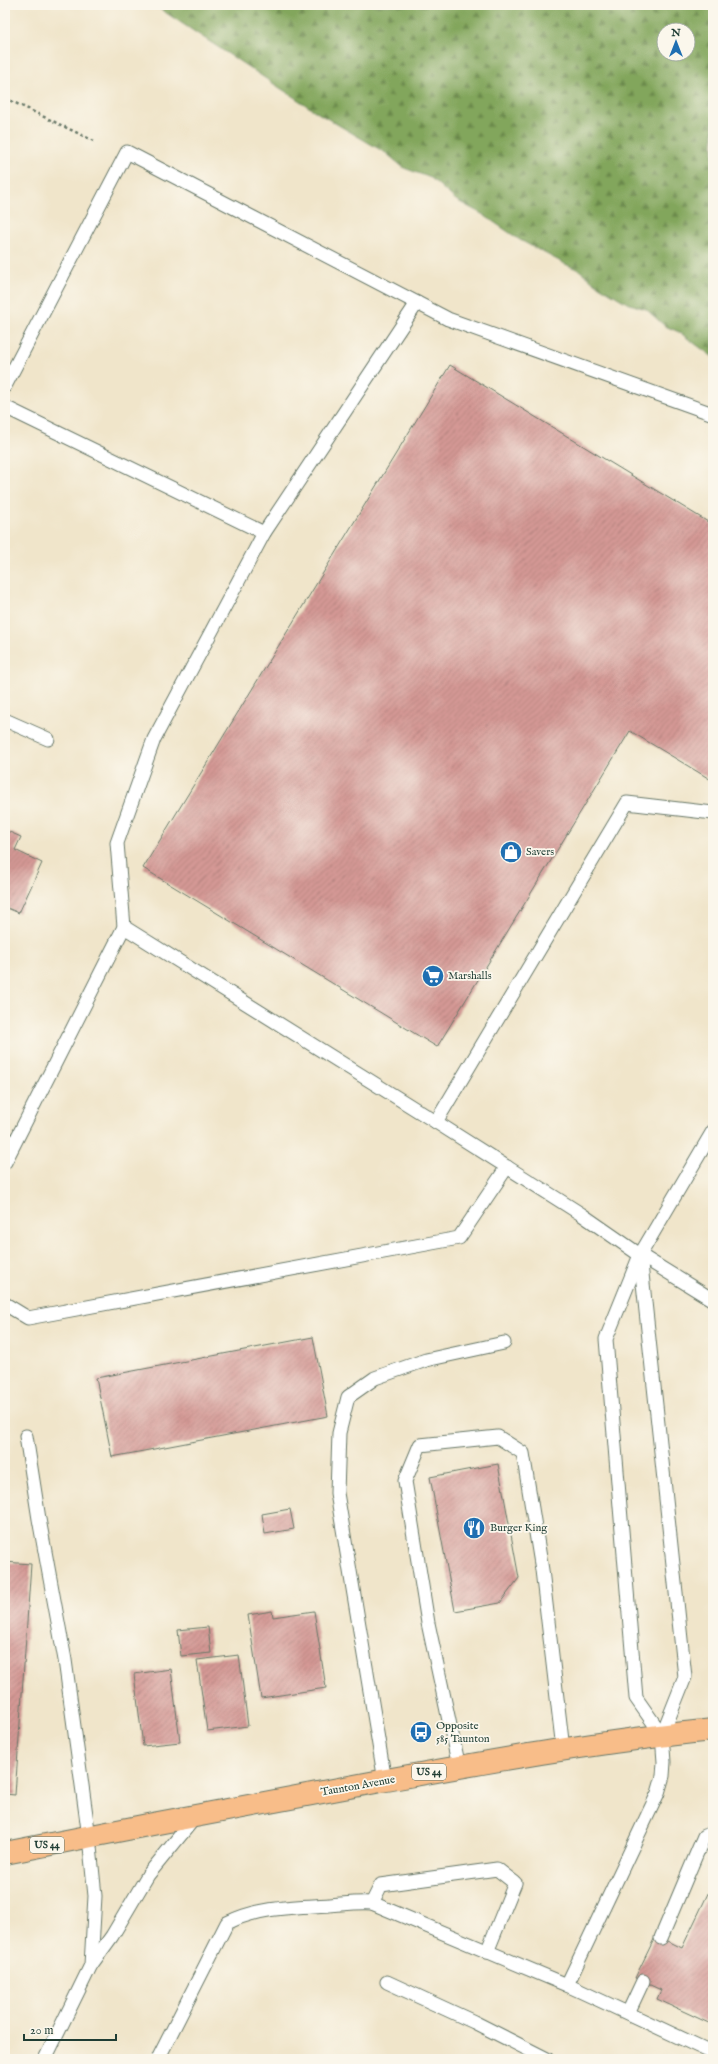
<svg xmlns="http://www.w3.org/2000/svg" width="718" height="2064" viewBox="0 0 718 2064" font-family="'IM FELL English',serif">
<defs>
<pattern id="forest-firs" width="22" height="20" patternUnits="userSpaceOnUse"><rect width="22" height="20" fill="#82a65b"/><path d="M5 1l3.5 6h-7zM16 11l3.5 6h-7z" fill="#6a884c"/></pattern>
<pattern id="building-hatch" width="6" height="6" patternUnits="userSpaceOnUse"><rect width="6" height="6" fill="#d49894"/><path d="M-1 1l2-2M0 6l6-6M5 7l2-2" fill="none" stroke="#ab7d7a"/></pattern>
</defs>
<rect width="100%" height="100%" fill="#fbf7ec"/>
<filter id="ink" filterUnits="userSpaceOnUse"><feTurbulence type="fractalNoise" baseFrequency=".025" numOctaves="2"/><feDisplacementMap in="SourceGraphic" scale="8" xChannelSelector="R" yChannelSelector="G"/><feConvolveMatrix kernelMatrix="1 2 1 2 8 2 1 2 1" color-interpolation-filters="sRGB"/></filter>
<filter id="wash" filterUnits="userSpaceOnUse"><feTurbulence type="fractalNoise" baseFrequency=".012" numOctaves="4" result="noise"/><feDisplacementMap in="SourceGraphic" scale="16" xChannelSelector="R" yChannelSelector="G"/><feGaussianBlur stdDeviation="0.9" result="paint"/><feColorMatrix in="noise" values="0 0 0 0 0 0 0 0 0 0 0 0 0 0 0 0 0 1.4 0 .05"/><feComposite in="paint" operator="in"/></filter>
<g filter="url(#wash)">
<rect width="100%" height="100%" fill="#f0e5ca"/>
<path fill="url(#forest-firs)" stroke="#507248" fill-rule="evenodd" d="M154,5H713V357L679,332L665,326L646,309L627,303L599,286L579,270L565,264L520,240L482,214L456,200L431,178L404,168L386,153L318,113ZM664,30H688V54H664Z"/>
<g id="blocks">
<g fill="url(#building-hatch)">
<polygon points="450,365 713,525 713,781 630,731 437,1047 143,868"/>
<polygon points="5,830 21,837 15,850 42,863 19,913 5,907"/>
<polygon points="313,1337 328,1416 112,1457 96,1378"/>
<polygon points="498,1464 519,1578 500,1603 455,1611 430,1477"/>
<polygon points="290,1509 294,1529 265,1534 262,1514"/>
<polygon points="5,1562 31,1564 15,1795 5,1794"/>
<polygon points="272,1611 273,1617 314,1611 326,1688 261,1698 248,1615"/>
<polygon points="208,1627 211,1653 181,1656 178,1630"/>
<polygon points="239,1655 248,1726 207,1731 197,1660"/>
<polygon points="171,1669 180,1742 143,1746 134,1674"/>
<polygon points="713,1883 713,2025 657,1999 661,1990 635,1978 656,1935 682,1948"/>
</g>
</g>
</g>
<g filter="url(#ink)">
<use href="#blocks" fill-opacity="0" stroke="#687868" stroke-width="1"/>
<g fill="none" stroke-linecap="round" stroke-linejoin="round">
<g stroke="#687868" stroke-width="15">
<g id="service">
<polyline points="5,386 127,152 448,319 713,414"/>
<polyline points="5,407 264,533"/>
<polyline points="5,720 48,739"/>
<polyline points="713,813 627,803 436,1122 581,1214 640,1255 713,1300"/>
<polyline points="124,927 436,1122"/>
<polyline points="5,1162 124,927 117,843 154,739 264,533 417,303"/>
<polyline points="640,1255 685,1677 662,1735 664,1762 663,1776 658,1793 567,1985 713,2053"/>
<polyline points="5,1304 28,1318 459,1238 507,1167"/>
<polyline points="26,1436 39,1519 65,1660 89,1837 95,1896 91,1965"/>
<polyline points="662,1735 636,1698 606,1339 640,1255 713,1131"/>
<polyline points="459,1767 428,1623 405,1481 420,1445 498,1437 523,1453 542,1570 563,1749"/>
<polyline points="385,1781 337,1493 339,1433 348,1397 375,1378 426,1360 504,1343"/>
<polyline points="372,1903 381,1885 497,1869 515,1883 487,1952"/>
<polyline points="661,1938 704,1836 713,1833"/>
<polyline points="387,1982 474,2022 547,2059"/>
<polyline points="628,2013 643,1981"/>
<polyline points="45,2059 91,1965 112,1936 148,1875 197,1815"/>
<path d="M158,2059L227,1923C258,1907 295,1907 329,1905C344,1904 357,1902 372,1903L567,1985"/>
</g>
</g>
<g stroke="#687868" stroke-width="24">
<path id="trunk" d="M5,1853C130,1828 256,1804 381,1781C492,1761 601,1741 713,1730"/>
</g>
<polyline stroke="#687868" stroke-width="2.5" stroke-dasharray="3 3" stroke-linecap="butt" points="5,98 94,141"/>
<use href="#service" stroke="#fff" stroke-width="13"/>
<use href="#trunk" stroke="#f8bd89" stroke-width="22"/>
</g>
</g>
<defs>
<g id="shop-disc" transform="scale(1.15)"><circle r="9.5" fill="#1f6fb2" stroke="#fbf7ec"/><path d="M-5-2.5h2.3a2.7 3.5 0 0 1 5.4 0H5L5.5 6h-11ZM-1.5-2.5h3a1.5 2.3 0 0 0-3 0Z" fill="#fff"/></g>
<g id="supermarket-disc" transform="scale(1.15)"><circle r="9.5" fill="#1f6fb2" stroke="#fbf7ec"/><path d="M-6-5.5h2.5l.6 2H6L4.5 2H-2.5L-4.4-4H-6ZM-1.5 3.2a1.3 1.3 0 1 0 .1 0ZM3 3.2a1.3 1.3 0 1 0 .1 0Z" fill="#fff"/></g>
<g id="restaurant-disc" transform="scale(1.15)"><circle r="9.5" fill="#1f6fb2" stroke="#fbf7ec"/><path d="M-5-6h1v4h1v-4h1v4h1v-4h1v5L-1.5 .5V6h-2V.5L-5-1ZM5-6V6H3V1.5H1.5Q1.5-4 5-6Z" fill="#fff"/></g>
<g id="bus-disc" transform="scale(1.15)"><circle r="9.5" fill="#1f6fb2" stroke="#fbf7ec"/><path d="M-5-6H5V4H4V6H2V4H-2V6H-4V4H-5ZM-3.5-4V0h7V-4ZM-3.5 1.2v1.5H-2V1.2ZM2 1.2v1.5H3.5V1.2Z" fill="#fff"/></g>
</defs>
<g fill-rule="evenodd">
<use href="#shop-disc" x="511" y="852"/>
<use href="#supermarket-disc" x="433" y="976"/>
<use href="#restaurant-disc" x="474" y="1528"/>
<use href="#bus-disc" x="421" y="1732"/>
</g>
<g text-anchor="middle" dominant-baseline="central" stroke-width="3.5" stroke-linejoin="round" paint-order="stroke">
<g fill="#fbf7ec" stroke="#61756b" stroke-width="1">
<rect x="412" y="1764" width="34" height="16" rx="3"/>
<rect x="30" y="1837" width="34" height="16" rx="3"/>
</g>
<g font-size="10" font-weight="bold" fill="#1f3d34">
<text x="429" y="1772">US 44</text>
<text x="47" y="1845">US 44</text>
</g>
<g font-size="11" fill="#1f3d34" stroke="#fbf7ec" text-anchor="start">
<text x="526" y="852">Savers</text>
<text x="448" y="976">Marshalls</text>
<text x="490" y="1528">Burger King</text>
<text x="436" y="1726">Opposite<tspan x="436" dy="13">585 Taunton</tspan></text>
</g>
<g font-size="11" fill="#1f3d34" stroke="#fbf7ec">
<text transform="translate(358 1786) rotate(-10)">Taunton Avenue</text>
</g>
</g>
<rect width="718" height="2064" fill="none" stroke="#fbf7ec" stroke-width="20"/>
<g transform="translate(676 42)"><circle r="19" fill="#fbf7ec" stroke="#a3ada2"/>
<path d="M0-3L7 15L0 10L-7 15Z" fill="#1f6fb2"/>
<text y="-6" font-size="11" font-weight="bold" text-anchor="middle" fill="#1f3d34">N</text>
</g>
<path d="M24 2034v6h92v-6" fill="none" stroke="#1f3d34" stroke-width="2"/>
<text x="30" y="2034" font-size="12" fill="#1f3d34" stroke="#fbf7ec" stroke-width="3" paint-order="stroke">20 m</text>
</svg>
